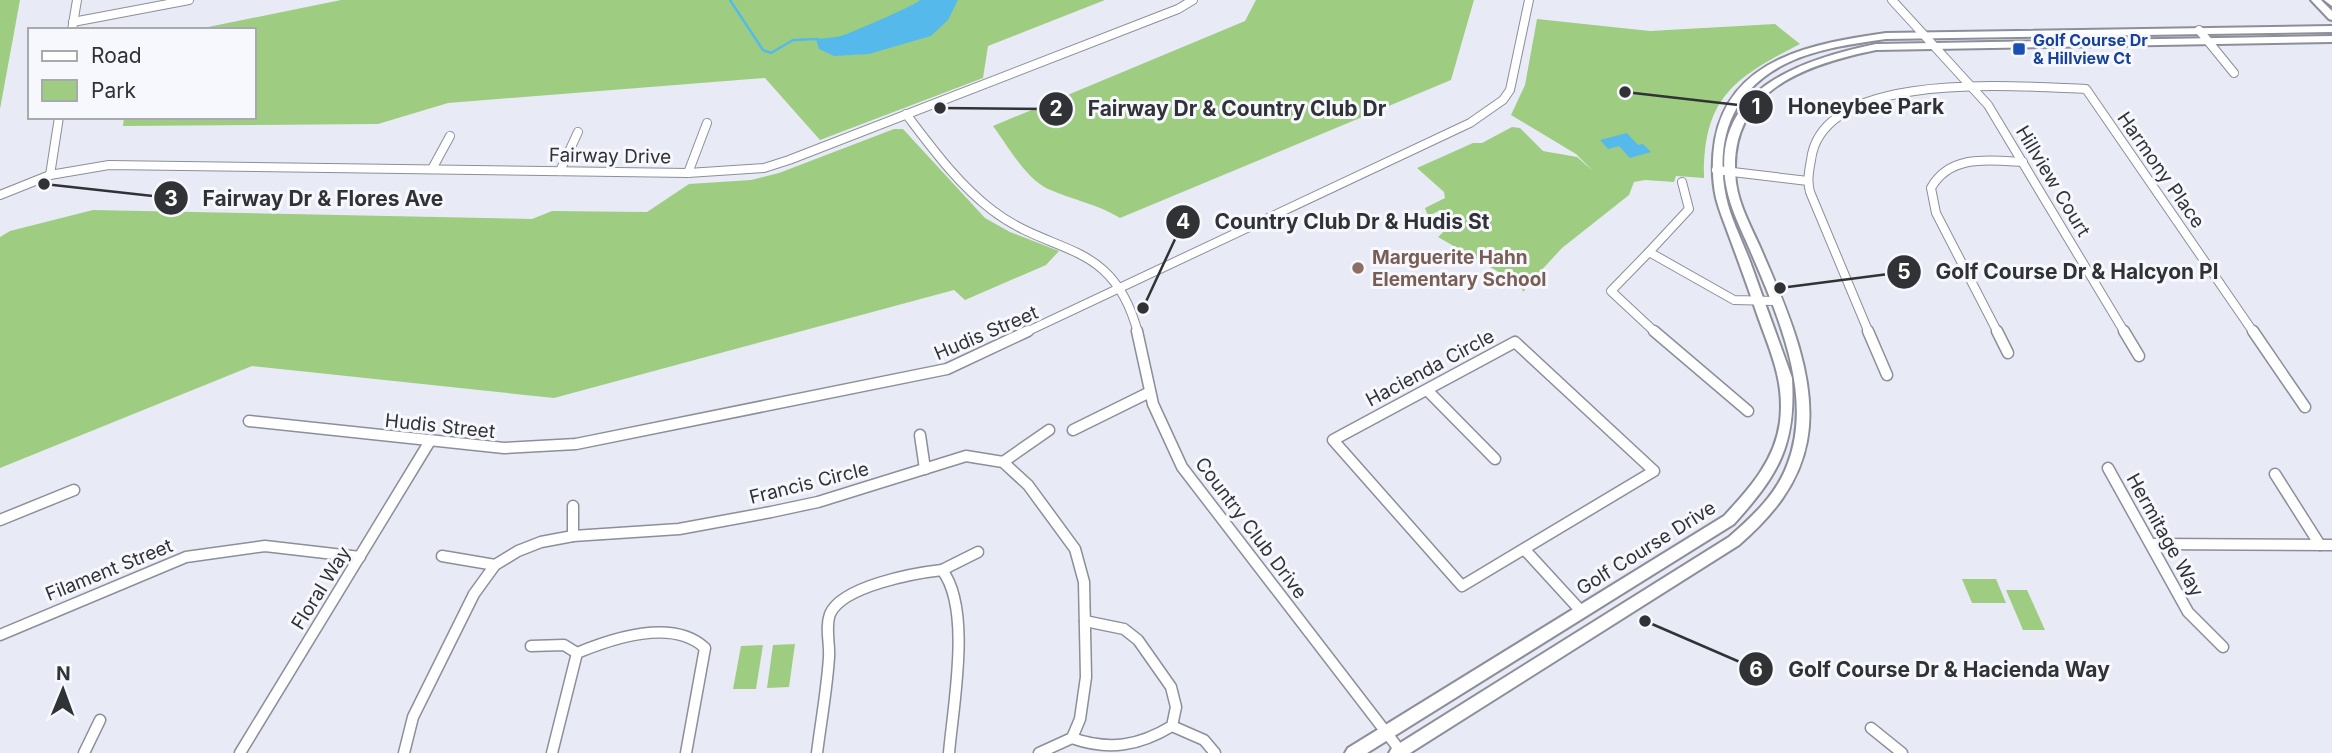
<svg xmlns="http://www.w3.org/2000/svg" width="2332" height="753" viewBox="0 0 2332 753" font-family="Inter,sans-serif">
<rect width="100%" height="100%" fill="#e8ebf6"/>
<g fill="#9ecd81">
<polygon points="0,0 20,0 0,109"/>
<polygon points="341,0 1105,0 988,46 983,78 820,140 765,78 448,103 378,124 123,126 124,117 254,117 254,30 193,30"/>
<path d="M1256,0H1474L1451,80L1120,218C1097,204 1073,200 1048,189C1025,178 1008,146 993,126L1245,21Z"/>
<path d="M1537,19L1650,31L1775,24L1800,44C1734,78 1703,98 1704,178L1676,176L1674,182L1645,180L1634,182L1629,195L1562,248L1537,275L1527,280L1524,292L1516,282L1438,237L1458,218L1441,210L1428,216L1425,208L1445,198L1444,192L1417,168L1473,143H1482L1512,127L1520,128L1543,151L1577,157L1593,171L1576,154L1511,115L1525,85Z"/>
<polygon points="894,129 903,129 985,218 1010,232 1059,251 1046,265 965,300 954,290 554,398 252,366 0,468 0,237 10,231 93,210 532,219 552,211 647,212 689,184 751,180 779,173"/>
<polygon points="1962,579 1996,579 2006,603 1972,603"/>
<polygon points="2006,590 2027,590 2045,630 2023,630"/>
<polygon points="795,644 789,687 767,688 773,645"/>
<polygon points="763,645 756,689 733,689 741,646"/>
</g>
<g fill="#55baeb">
<path d="M920,0H958L948,20L931,36L869,54L834,56L819,49L816,39C825,38 835,38 844,35C855,31 916,5 920,0Z"/>
<polygon points="1627,133 1638,145 1643,144 1651,152 1630,158 1619,146 1608,149 1600,140"/>
</g>
<g fill="none" stroke-linecap="round" stroke-linejoin="round">
<polyline stroke="#55baeb" stroke-width="2.5" points="730,0 763,50 771,53 793,40 818,39"/>
<g stroke="#8c8e99" stroke-width="10">
<g id="street-far1">
<polyline points="1892,0 1988,105 2125,333"/>
<polyline points="73,22 189,0"/>
<polyline points="72,30 77,0"/>
<polyline points="2199,30 2234,73"/>
<path d="M906,114C932,148 958,184 992,210C1053,257 1113,238 1138,333"/>
<polyline points="432,169 450,136"/>
<polyline points="1716,170 1808,181"/>
<polyline points="560,171 578,132"/>
<polyline points="688,173 707,123"/>
<polyline points="50,175 59,117"/>
<polyline points="1682,182 1689,209 1649,252 1734,300 1774,301"/>
<polyline points="0,195 50,175 109,165 688,173 764,168 789,160 1178,9 1193,0"/>
<polyline points="1649,252 1611,291 1656,333"/>
<polyline points="1024,333 1470,123 1503,100 1510,90 1529,0"/>
<path d="M1869,333L1810,192C1807,181 1809,171 1811,160C1822,68 2020,87 2086,89L2254,333"/>
<path d="M1998,333L1936,213L1931,188C1950,154 1989,160 2023,162"/>
</g>
</g>
<g stroke="#8c8e99" stroke-width="13">
<g id="street">
<polyline points="1137,331 1153,404 1182,467 1402,753"/>
<polyline points="1654,331 1748,411"/>
<polyline points="1868,331 1887,375"/>
<polyline points="1997,331 2008,353"/>
<polyline points="2124,331 2139,356"/>
<polyline points="2253,331 2305,407"/>
<polygon points="1515,342 1654,471 1462,586 1333,440"/>
<polyline points="1427,390 1495,459"/>
<polyline points="249,421 504,448 576,444 947,369 1028,331"/>
<polyline points="1073,430 1150,392"/>
<polyline points="920,435 925,469"/>
<polyline points="1003,462 1049,430"/>
<polyline points="2108,468 2188,612 2223,647"/>
<polyline points="2275,474 2320,545"/>
<polyline points="573,506 573,536"/>
<polyline points="0,520 74,490"/>
<polyline points="2152,544 2332,545"/>
<polyline points="1525,550 1581,611"/>
<polyline points="442,556 495,565"/>
<polyline points="942,570 978,552"/>
<polyline points="0,635 186,557 265,546 360,557"/>
<polyline points="531,646 564,645 577,653"/>
<polyline points="1172,726 1204,740 1215,753"/>
<polyline points="1871,728 1902,753"/>
<path d="M1072,738C1109,751 1139,746 1172,726L1176,707L1171,687L1138,640L1124,629L1085,621"/>
<polyline points="84,753 100,720"/>
<polyline points="240,753 430,441"/>
<polyline points="404,753 413,717 474,594 495,565 518,551 541,542 573,536 679,529 771,512 818,502 966,456 1003,462 1028,485 1075,549 1084,582 1086,677 1080,719 1072,738 1039,753"/>
<path d="M552,753L577,653C613,638 673,618 705,648L686,753"/>
<path d="M817,753C821,721 827,689 829,657C830,644 825,627 830,614C842,586 915,573 942,570C972,609 953,705 949,753"/>
</g>
</g>
<g stroke="#8c8e99" stroke-width="4">
<g id="secondary">
<polygon points="2311,0 2321,0 2332,11 2332,20 2329,19"/>
<polygon points="2324,0 2332,0 2332,6"/>
<path d="M2332,26V32L1886,39C1853,44 1818,48 1787,63C1733,89 1714,139 1726,197C1731,220 1744,244 1752,267C1765,304 1779,341 1792,378C1796,446 1778,475 1734,524L1367,753H1345L1348,748L1724,516C1750,488 1775,460 1780,422C1785,381 1770,351 1757,314C1748,287 1738,260 1728,233C1724,222 1719,210 1716,198C1712,180 1712,158 1715,140C1730,57 1816,43 1886,33Z"/>
<path d="M2332,36V42L1876,50C1803,65 1725,92 1736,183C1739,205 1751,227 1760,247C1785,305 1819,378 1807,441C1799,485 1771,517 1739,545L1410,753H1389L1392,748L1729,537C1753,516 1777,494 1788,463C1814,394 1777,313 1750,250C1741,229 1730,208 1726,185C1710,89 1801,60 1876,44Z"/>
</g>
</g>
<use href="#street-far1" stroke="#fff" stroke-width="8"/>
<use href="#street" stroke="#fff" stroke-width="10"/>
<use href="#secondary" fill="#fff" fill-rule="evenodd"/>
</g>
<rect fill="#1a4fb4" stroke="#f7f8fd" stroke-width="2.5" x="2012" y="42" width="14" height="14" rx="3.5"/>
<circle fill="#8d6e63" stroke="#f7f8fd" stroke-width="2.5" cx="1358" cy="268" r="7"/>
<g text-anchor="middle" dominant-baseline="central" stroke-width="6" stroke-linejoin="round" paint-order="stroke">
<g font-size="16" font-weight="bold" fill="#164399" stroke="#f7f8fd" text-anchor="start">
<text x="2033" y="40">Golf Course Dr<tspan x="2033" dy="18">&amp; Hillview Ct</tspan></text>
</g>
<g font-size="19" fill="#313236" stroke="#f7f8fd">
<text transform="translate(610 156) rotate(1)">Fairway Drive</text>
<text transform="translate(2161 170) rotate(55)">Harmony Place</text>
<text transform="translate(2053 181) rotate(59)">Hillview Court</text>
<text transform="translate(986 333) rotate(-23)">Hudis Street</text>
<text transform="translate(1430 368) rotate(-28)">Hacienda Circle</text>
<text transform="translate(440 426) rotate(6)">Hudis Street</text>
<text transform="translate(809 483) rotate(-14)">Francis Circle</text>
<text transform="translate(1251 528) rotate(53)">Country Club Drive</text>
<text transform="translate(2165 535) rotate(61)">Hermitage Way</text>
<text transform="translate(1646 548) rotate(-32)">Golf Course Drive</text>
<text transform="translate(109 570) rotate(-22)">Filament Street</text>
<text transform="translate(321 588) rotate(-58)">Floral Way</text>
</g>
<g font-size="19" font-weight="bold" fill="#785e54" stroke="#f7f8fd" text-anchor="start">
<text x="1372" y="257">Marguerite Hahn<tspan x="1372" dy="22">Elementary School</tspan></text>
</g>
</g>
<path fill="none" stroke="#313236" stroke-width="2.5" d="M1625 92L1756 107M940 108L1056 109M44 184L171 198M1143 308L1183 222M1780 288L1904 272M1645 621L1756 669"/>
<g fill="#313236" stroke="#f7f8fd" stroke-width="2.5">
<circle cx="1625" cy="92" r="7"/>
<circle cx="940" cy="108" r="7"/>
<circle cx="44" cy="184" r="7"/>
<circle cx="1143" cy="308" r="7"/>
<circle cx="1780" cy="288" r="7"/>
<circle cx="1645" cy="621" r="7"/>
<circle cx="1756" cy="107" r="18"/>
<circle cx="1056" cy="109" r="18"/>
<circle cx="171" cy="198" r="18"/>
<circle cx="1183" cy="222" r="18"/>
<circle cx="1904" cy="272" r="18"/>
<circle cx="1756" cy="669" r="18"/>
</g>
<g font-size="21" text-anchor="middle" font-weight="bold" fill="#fff">
<text x="1756" y="114">1</text>
<text x="1056" y="116">2</text>
<text x="171" y="206">3</text>
<text x="1183" y="229">4</text>
<text x="1904" y="279">5</text>
<text x="1756" y="677">6</text>
</g>
<g font-size="21" text-anchor="middle" font-weight="bold" fill="#313236" stroke="#f7f8fd" stroke-width="6" stroke-linejoin="round" paint-order="stroke">
<text x="1866" y="114">Honeybee Park</text>
<text x="1237" y="116">Fairway Dr &amp; Country Club Dr</text>
<text x="323" y="206">Fairway Dr &amp; Flores Ave</text>
<text x="1352" y="229">Country Club Dr &amp; Hudis St</text>
<text x="2077" y="279">Golf Course Dr &amp; Halcyon Pl</text>
<text x="1949" y="677">Golf Course Dr &amp; Hacienda Way</text>
</g>
<rect x="28" y="28" width="228" height="91" fill="#f7f8fd" stroke="#a8a9ad" stroke-width="2"/>
<rect x="42" y="51" width="35" height="10" fill="#ffffff" stroke="#a8a9ad" stroke-width="2"/>
<text x="91" y="63" font-size="21" fill="#313236">Road</text>
<rect x="42" y="80" width="35" height="21" fill="#9ecd81" stroke="#a8a9ad" stroke-width="2"/>
<text x="91" y="98" font-size="21" fill="#313236">Park</text>
<g transform="translate(63 690) rotate(1)" stroke="#f7f8fd" stroke-width="5" paint-order="stroke">
<path d="M0-5L12 26L0 18L-12 26Z" fill="#313236"/>
<text y="-10" font-size="19" font-weight="bold" text-anchor="middle" fill="#313236">N</text>
</g>
</svg>
